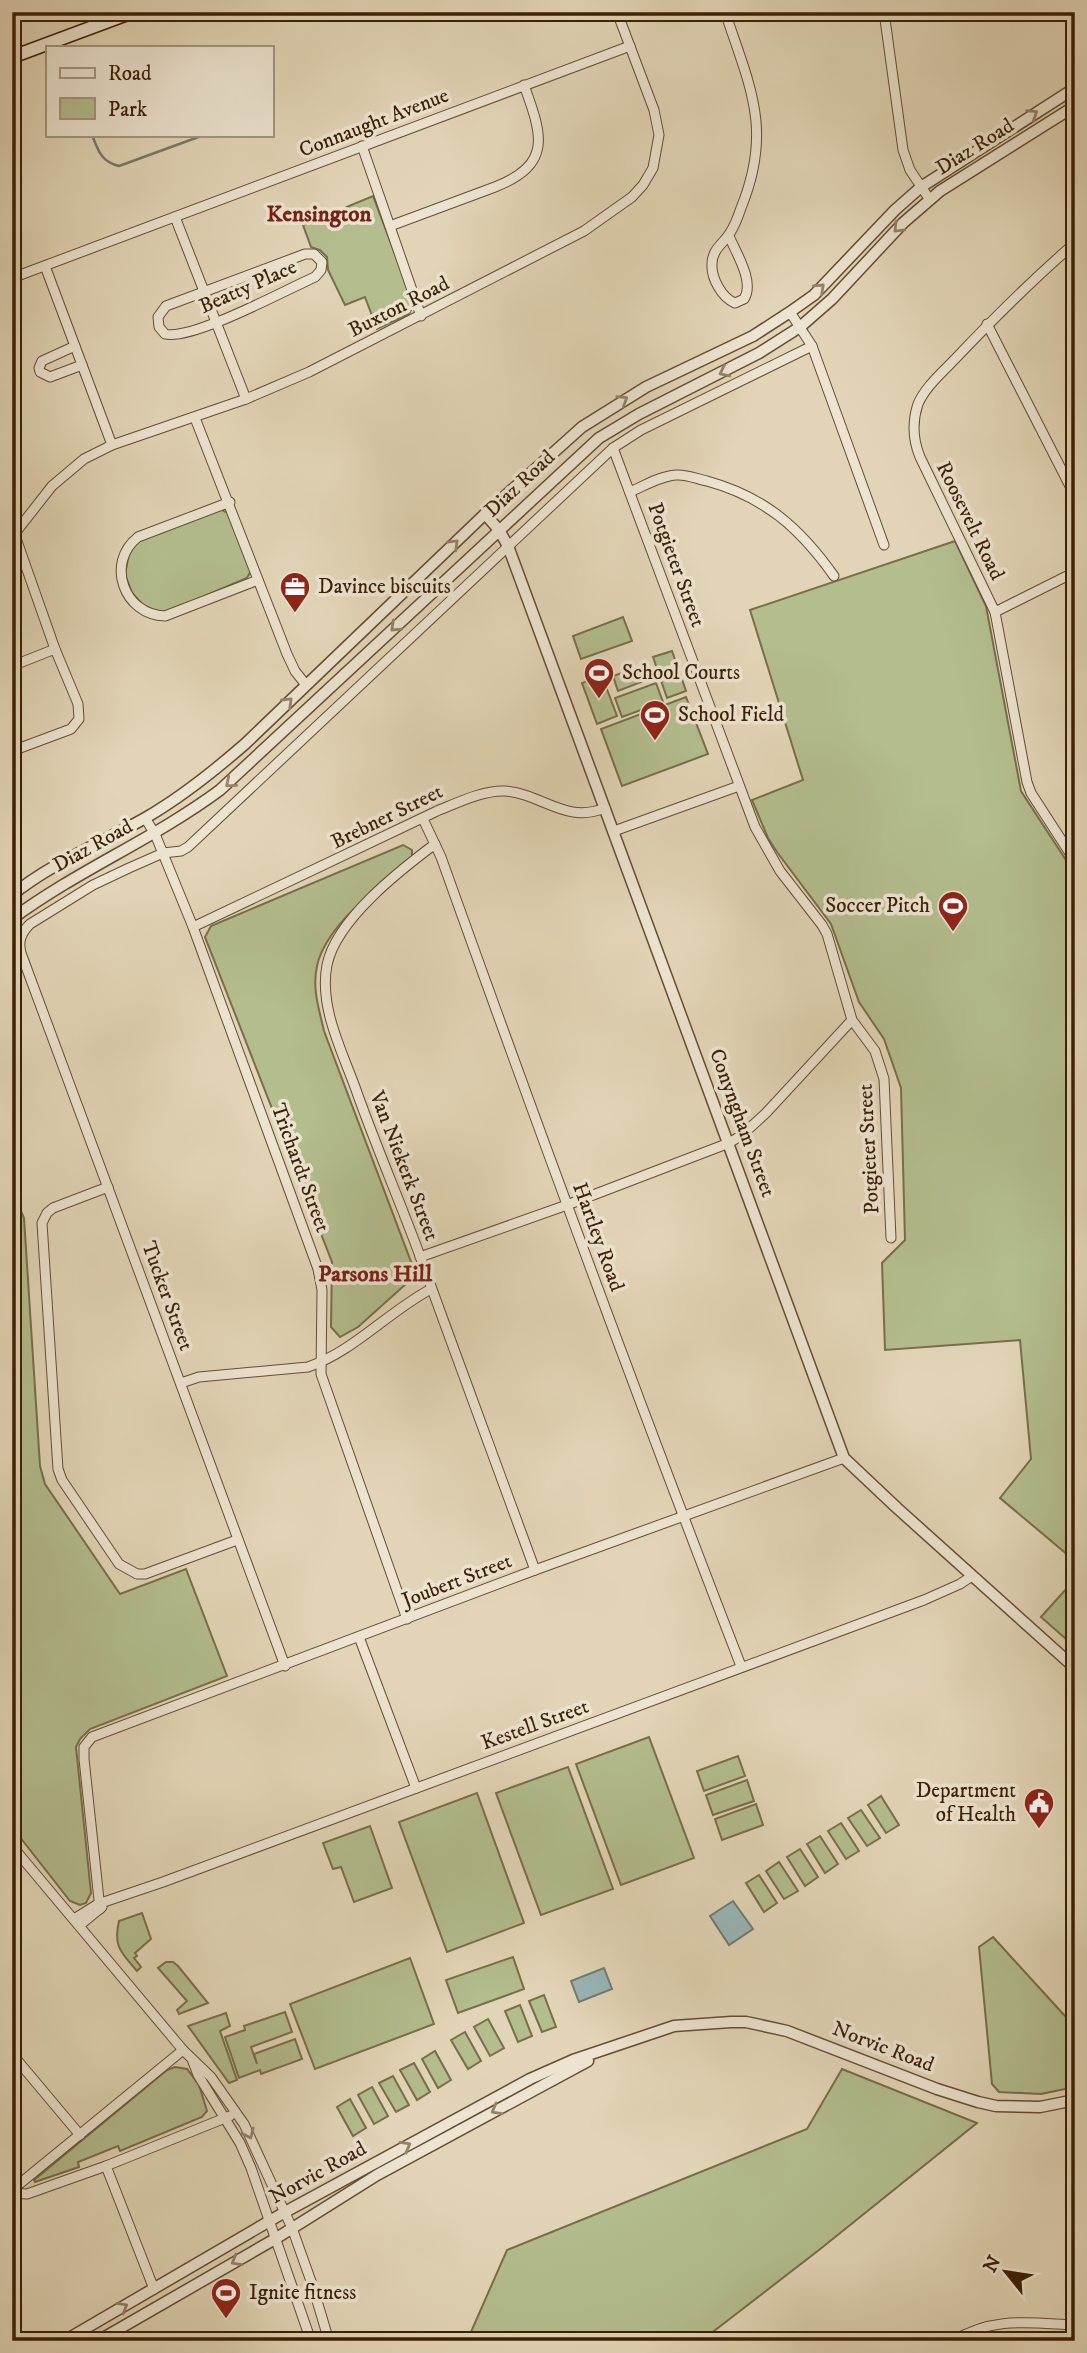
<svg xmlns="http://www.w3.org/2000/svg" width="1087" height="2353" viewBox="0 0 1087 2353" font-family="'IM FELL DW Pica',serif">
<rect width="100%" height="100%" fill="#e2d5b7"/>
<filter id="stains"><feTurbulence type="fractalNoise" baseFrequency=".00286" numOctaves="4"/><feColorMatrix values="0 0 0 0 .2 0 0 0 0 .09 0 0 0 0 .02 0 0 0 .5 -.17"/></filter>
<radialGradient id="worn" r=".72"><stop offset=".6" stop-color="#630" stop-opacity="0"/><stop offset="1" stop-color="#630" stop-opacity=".3"/></radialGradient>
<g fill="#b3bd8e" stroke="#786e49" stroke-width="2">
<polygon points="373,196 414,304 409,314 377,329 365,297 345,305 328,270 327,257 320,250 311,247 303,225"/>
<polygon points="220,509 229,514 251,571 247,578 167,612 156,611 143,605 132,593 125,574 129,554 138,541"/>
<polygon points="955,541 986,606 1021,791 1075,874 1075,1561 1000,1498 1031,1459 1020,1340 885,1350 882,1263 905,1240 901,1088 884,1039 859,1002 831,924 777,852 768,838 752,800 803,780 750,610"/>
<polygon points="623,617 632,641 581,659 573,636"/>
<polygon points="672,651 686,691 667,698 653,657"/>
<polygon points="644,665 649,679 618,691 613,676"/>
<polygon points="602,676 617,716 597,724 582,683"/>
<polygon points="656,683 663,702 622,717 615,698"/>
<polygon points="686,697 708,754 622,786 601,729"/>
<path d="M403,845L412,850V857C382,885 326,924 317,966C312,988 319,1009 324,1031L416,1275L358,1327L340,1337L331,1327L332,1262L205,937L211,926Z"/>
<polygon points="12,1191 24,1218 40,1466 45,1484 120,1594 186,1569 227,1676 90,1729 80,1739 76,1747 91,1893 86,1903 80,1905 70,1901 12,1827"/>
<polygon points="1075,1579 1075,1647 1041,1617"/>
<polygon points="649,1737 694,1858 621,1885 576,1764"/>
<polygon points="738,1756 745,1776 704,1791 697,1771"/>
<polygon points="568,1767 613,1889 541,1915 496,1793"/>
<polygon points="747,1780 754,1801 713,1815 706,1795"/>
<polygon points="477,1793 524,1923 447,1952 399,1822"/>
<polygon points="881,1796 899,1825 886,1833 868,1805"/>
<polygon points="756,1804 763,1825 722,1840 715,1819"/>
<polygon points="861,1810 880,1838 867,1846 848,1818"/>
<polygon points="841,1823 859,1851 846,1859 828,1831"/>
<polygon points="370,1826 392,1888 354,1902 341,1867 333,1869 323,1843"/>
<polygon points="820,1836 838,1864 825,1873 807,1844"/>
<polygon points="800,1849 818,1877 805,1886 787,1857"/>
<polygon points="779,1862 798,1891 784,1899 766,1871"/>
<polygon points="759,1875 777,1903 764,1912 746,1883"/>
<path d="M142,1913L151,1939L135,1953L137,1956L134,1958L141,1967L137,1971C121,1952 113,1947 119,1921Z"/>
<polygon points="993,1937 1075,2027 1075,2087 1041,2094 999,2092 992,2084 979,1947"/>
<polygon points="513,1957 524,1989 458,2013 446,1980"/>
<polygon points="410,1958 434,2024 315,2069 290,2004"/>
<polygon points="166,1962 173,1962 178,1966 208,2003 179,2014 177,2010 187,2001 158,1968"/>
<polygon points="544,1995 556,2027 542,2032 529,2001"/>
<polygon points="520,2005 532,2036 518,2042 505,2011"/>
<polygon points="285,2012 292,2032 251,2047 257,2064 254,2054 295,2039 302,2059 261,2074 260,2070 239,2078 225,2037 245,2030 244,2026"/>
<polygon points="226,2013 230,2026 220,2031 237,2080 229,2083 188,2026"/>
<polygon points="488,2019 504,2048 490,2056 474,2027"/>
<polygon points="465,2032 481,2061 468,2069 451,2040"/>
<polygon points="435,2051 451,2080 438,2088 422,2059"/>
<polygon points="414,2063 430,2092 417,2100 400,2070"/>
<polygon points="175,2067 187,2069 199,2085 207,2111 202,2117 120,2151 118,2146 78,2162 79,2167 35,2182 34,2180 167,2070"/>
<polygon points="842,2069 977,2123 819,2250 701,2341 467,2341 507,2250 807,2129"/>
<polygon points="393,2076 409,2105 396,2112 379,2083"/>
<polygon points="372,2087 388,2116 374,2124 358,2095"/>
<polygon points="350,2099 366,2128 353,2136 337,2107"/>
</g>
<g fill="#99b6b9" stroke="#747a71" stroke-width="2">
<polygon points="733,1901 753,1929 729,1945 710,1916"/>
<polygon points="604,1968 612,1989 579,2002 571,1981"/>
</g>
<g fill="none" stroke-linecap="round" stroke-linejoin="round">
<path stroke="#747a71" stroke-width="2.5" d="M92,135C98,150 101,162 119,166L204,135"/>
<g stroke="#664c31" stroke-width="11">
<g id="minor">
<path d="M725,12C750,87 773,130 741,208C738,217 735,225 730,233C724,243 712,249 712,264C711,278 722,298 735,303L744,299C755,282 736,253 729,236"/>
<polyline points="884,12 903,150 910,170 930,200"/>
<polyline points="618,15 702,12"/>
<polyline points="362,146 421,316"/>
<polyline points="175,217 246,399"/>
<path d="M390,226L495,187C553,164 542,135 524,85"/>
<path d="M1075,243C1032,280 994,318 955,359C942,373 925,387 918,404C912,422 913,440 920,457L995,612L1027,782L1031,793L1075,861"/>
<path d="M305,254H314L322,262L321,270L315,277C285,290 192,341 165,334L159,327L158,317L166,306Z"/>
<polyline points="45,266 112,445"/>
<polyline points="12,278 630,46"/>
<polyline points="790,312 812,346 884,545"/>
<polyline points="987,324 1075,496"/>
<polyline points="75,346 42,361 39,368 40,372 50,377 82,365"/>
<polyline points="195,418 287,654 295,671 306,685"/>
<polyline points="613,448 755,827 780,871 822,925 827,934 852,1020 875,1051 884,1079 891,1238"/>
<path d="M630,492C644,486 660,476 676,475C686,474 697,479 707,481C765,497 800,528 834,576"/>
<path d="M230,502L138,537C105,563 124,615 165,616L258,580"/>
<polyline points="12,527 55,649 78,704 79,719 71,729 12,751"/>
<polyline points="12,537 52,486 84,459 112,445 246,399 309,372 584,231 632,197 643,185 653,168 659,135 654,110 617,12"/>
<polyline points="995,612 1075,572"/>
<polyline points="12,666 55,649"/>
<polyline points="145,818 155,834 193,927 318,1269 322,1290 321,1374 407,1619"/>
<path d="M423,819L441,857C538,1128 637,1398 741,1666"/>
<polyline points="614,831 739,786"/>
<path d="M435,844C399,871 336,920 327,965C319,1006 341,1049 355,1087C375,1144 399,1199 420,1256C458,1361 497,1466 535,1570"/>
<path d="M193,927L437,811C457,803 483,790 505,791C543,794 565,824 605,808"/>
<polyline points="108,1187 53,1208 47,1213 42,1223 58,1469 62,1480 119,1564 137,1574 145,1574 237,1540"/>
<polyline points="420,1257 567,1205 729,1143 742,1135 766,1113 852,1020"/>
<path d="M181,1383L199,1377L308,1367C354,1351 388,1312 431,1289"/>
<polyline points="359,1637 416,1788"/>
<path d="M285,1666L21,953C18,941 21,933 30,924L93,885L129,868L163,853L181,851L188,847L613,448L641,430L812,346"/>
<polyline points="12,1846 183,2050 211,2077 244,2124 292,2228 312,2284 329,2341"/>
<polyline points="100,1909 84,1759 84,1747 92,1737 535,1570 844,1458"/>
<polyline points="74,1919 98,1904 163,1882 924,1600 960,1584 972,1576"/>
<polyline points="80,1925 102,1907"/>
<polyline points="12,2054 80,2135"/>
<polyline points="193,2062 198,2075 240,2143 251,2168 311,2341"/>
<polyline points="106,2166 154,2289"/>
<polyline points="12,2190 183,2050"/>
<polyline points="12,2193 27,2194 106,2166 230,2116"/>
<path d="M953,2341C993,2316 1030,2323 1075,2325"/>
</g>
</g>
<g stroke="#664c31" stroke-width="13">
<g id="tertiary">
<polyline points="485,514 499,530 508,546 844,1458 897,1508 1075,1668"/>
<path d="M12,895C53,862 102,843 147,817C183,796 214,771 245,744L485,514L582,427L646,387L753,336L790,312L814,295L895,210L921,187L1075,88"/>
<path d="M12,919C78,870 154,839 220,790L599,438L639,414L759,353L800,327L832,299L903,223L940,191L1075,106"/>
<polyline points="64,2341 285,2212 530,2079 573,2060 674,2026 731,2022 746,2022 787,2031 937,2089 978,2102 996,2106 1040,2107 1075,2100"/>
<polyline points="98,2341 275,2239 377,2175 588,2061"/>
</g>
</g>
<g stroke="#3c1f04" stroke-width="15">
<polyline id="secondary" points="12,57 133,12"/>
</g>
<use href="#minor" stroke="#ece4d0" stroke-width="9"/>
<use href="#tertiary" stroke="#ece4d0" stroke-width="10"/>
<use href="#secondary" stroke="#ece4d0" stroke-width="12"/>
</g>
<defs><path id="oneway-chevron" d="M-2-3.5L2.5 0L-2 3.5" fill="none" stroke-width="1.6" stroke-linecap="round" stroke-linejoin="round" transform="scale(1.75)"/></defs>
<g stroke="#94826a">
<use href="#oneway-chevron" transform="translate(1033 114) rotate(-33)"/>
<use href="#oneway-chevron" transform="translate(898 228) rotate(135)"/>
<use href="#oneway-chevron" transform="translate(820 288) rotate(-43)"/>
<use href="#oneway-chevron" transform="translate(724 372) rotate(154)"/>
<use href="#oneway-chevron" transform="translate(623 400) rotate(-32)"/>
<use href="#oneway-chevron" transform="translate(454 544) rotate(-44)"/>
<use href="#oneway-chevron" transform="translate(395 627) rotate(137)"/>
<use href="#oneway-chevron" transform="translate(288 702) rotate(-44)"/>
<use href="#oneway-chevron" transform="translate(230 783) rotate(140)"/>
<use href="#oneway-chevron" transform="translate(496 2110) rotate(151)"/>
<use href="#oneway-chevron" transform="translate(249 2134) rotate(65)"/>
<use href="#oneway-chevron" transform="translate(406 2146) rotate(-29)"/>
<use href="#oneway-chevron" transform="translate(236 2261) rotate(150)"/>
<use href="#oneway-chevron" transform="translate(123 2307) rotate(-30)"/>
</g>
<defs>
<g id="office-pin" transform="scale(1.575)"><path d="M0 17L-7.5 6A9.5 9.5 0 1 1 7.5 6Z" fill="#8f2418" stroke="#ece4d0"/><path d="M-6-3h4V-5.5h4V-3h4V5H-6ZM-1-4.5V-3h2v-1.5ZM-6 0V1H6V0Z" fill="#fff"/></g>
<g id="stadium-pin" transform="scale(1.575)"><path d="M0 17L-7.5 6A9.5 9.5 0 1 1 7.5 6Z" fill="#8f2418" stroke="#ece4d0"/><path d="M0-5a6.5 5 0 1 0 0 10a6.5 5 0 1 0 0-10ZM-3.5-1.8h7v3.6h-7Z" fill="#fff"/></g>
<g id="civic-pin" transform="scale(1.575)"><path d="M0 17L-7.5 6A9.5 9.5 0 1 1 7.5 6Z" fill="#8f2418" stroke="#ece4d0"/><path d="M-.6-6.5H3V-4.5H.6V-3L4-1V1h2V6H-6V1h2V-1L-.6-3ZM-1.2 2.5V6h2.4V2.5Z" fill="#fff"/></g>
</defs>
<g fill-rule="evenodd">
<use href="#office-pin" x="295" y="587"/>
<use href="#stadium-pin" x="599" y="673"/>
<use href="#stadium-pin" x="655" y="715"/>
<use href="#stadium-pin" x="953" y="906"/>
<use href="#civic-pin" x="1039" y="1803"/>
<use href="#stadium-pin" x="226" y="2293"/>
</g>
<g text-anchor="middle" dominant-baseline="central" stroke-width="7" stroke-linejoin="round" paint-order="stroke">
<g font-size="21" fill="#3c1f04" stroke="#ece4d0">
<text transform="translate(374 123) rotate(-21)">Connaught Avenue</text>
<text transform="translate(975 147) rotate(-32)">Diaz Road</text>
<text transform="translate(248 287) rotate(-24)">Beatty Place</text>
<text transform="translate(399 307) rotate(-27)">Buxton Road</text>
<text transform="translate(520 484) rotate(-43)">Diaz Road</text>
<text transform="translate(970 521) rotate(64)">Roosevelt Road</text>
<text transform="translate(676 565) rotate(70)">Potgieter Street</text>
<text transform="translate(387 817) rotate(-26)">Brebner Street</text>
<text transform="translate(93 846) rotate(-29)">Diaz Road</text>
<text transform="translate(742 1123) rotate(70)">Conyngham Street</text>
<text transform="translate(869 1149) rotate(-93)">Potgieter Street</text>
<text transform="translate(404 1166) rotate(69)">Van Niekerk Street</text>
<text transform="translate(300 1168) rotate(70)">Trichardt Street</text>
<text transform="translate(598 1237) rotate(70)">Hartley Road</text>
<text transform="translate(167 1296) rotate(70)">Tucker Street</text>
<text transform="translate(457 1581) rotate(-21)">Joubert Street</text>
<text transform="translate(535 1725) rotate(-20)">Kestell Street</text>
<text transform="translate(883 2047) rotate(21)">Norvic Road</text>
<text transform="translate(318 2173) rotate(-29)">Norvic Road</text>
</g>
<g font-size="21" fill="#3c1f04" stroke="#ece4d0" text-anchor="start">
<text x="318" y="587">Davince biscuits</text>
<text x="622" y="673">School Courts</text>
<text x="678" y="715">School Field</text>
<text x="930" y="906" text-anchor="end">Soccer Pitch</text>
<text x="1016" y="1791" text-anchor="end">Department<tspan x="1016" dy="24">of Health</tspan></text>
<text x="249" y="2293">Ignite fitness</text>
</g>
<g font-size="23" font-weight="bold" fill="#7a1f14" stroke="#ece4d0">
<text x="319" y="214">Kensington</text>
<text x="375" y="1274">Parsons Hill</text>
</g>
</g>
<rect width="1087" height="2353" fill="none" stroke="#e2d5b7" stroke-width="42"/>
<rect x="14" y="14" width="1059" height="2325" fill="none" stroke="#3c1f04" stroke-width="3.5"/>
<rect x="21" y="21" width="1045" height="2311" fill="none" stroke="#3c1f04" stroke-width="2"/>
<rect x="46" y="46" width="228" height="91" fill="#ece4d0" stroke="#a6957e" stroke-width="2"/>
<rect x="60" y="68" width="35" height="10" fill="#ece4d0" stroke="#a6957e" stroke-width="2"/>
<text x="108" y="80" font-size="21" fill="#3c1f04">Road</text>
<rect x="60" y="98" width="35" height="21" fill="#b3bd8e" stroke="#a6957e" stroke-width="2"/>
<text x="108" y="116" font-size="21" fill="#3c1f04">Park</text>
<g transform="translate(1006 2272) rotate(300)" stroke="#ece4d0" stroke-width="5" paint-order="stroke">
<path d="M0-5L12 26L0 18L-12 26Z" fill="#3c1f04"/>
<text y="-10" font-size="19" font-weight="bold" text-anchor="middle" fill="#3c1f04">N</text>
</g>
<rect width="100%" height="100%" filter="url(#stains)"/>
<rect width="100%" height="100%" fill="url(#worn)"/>
</svg>
